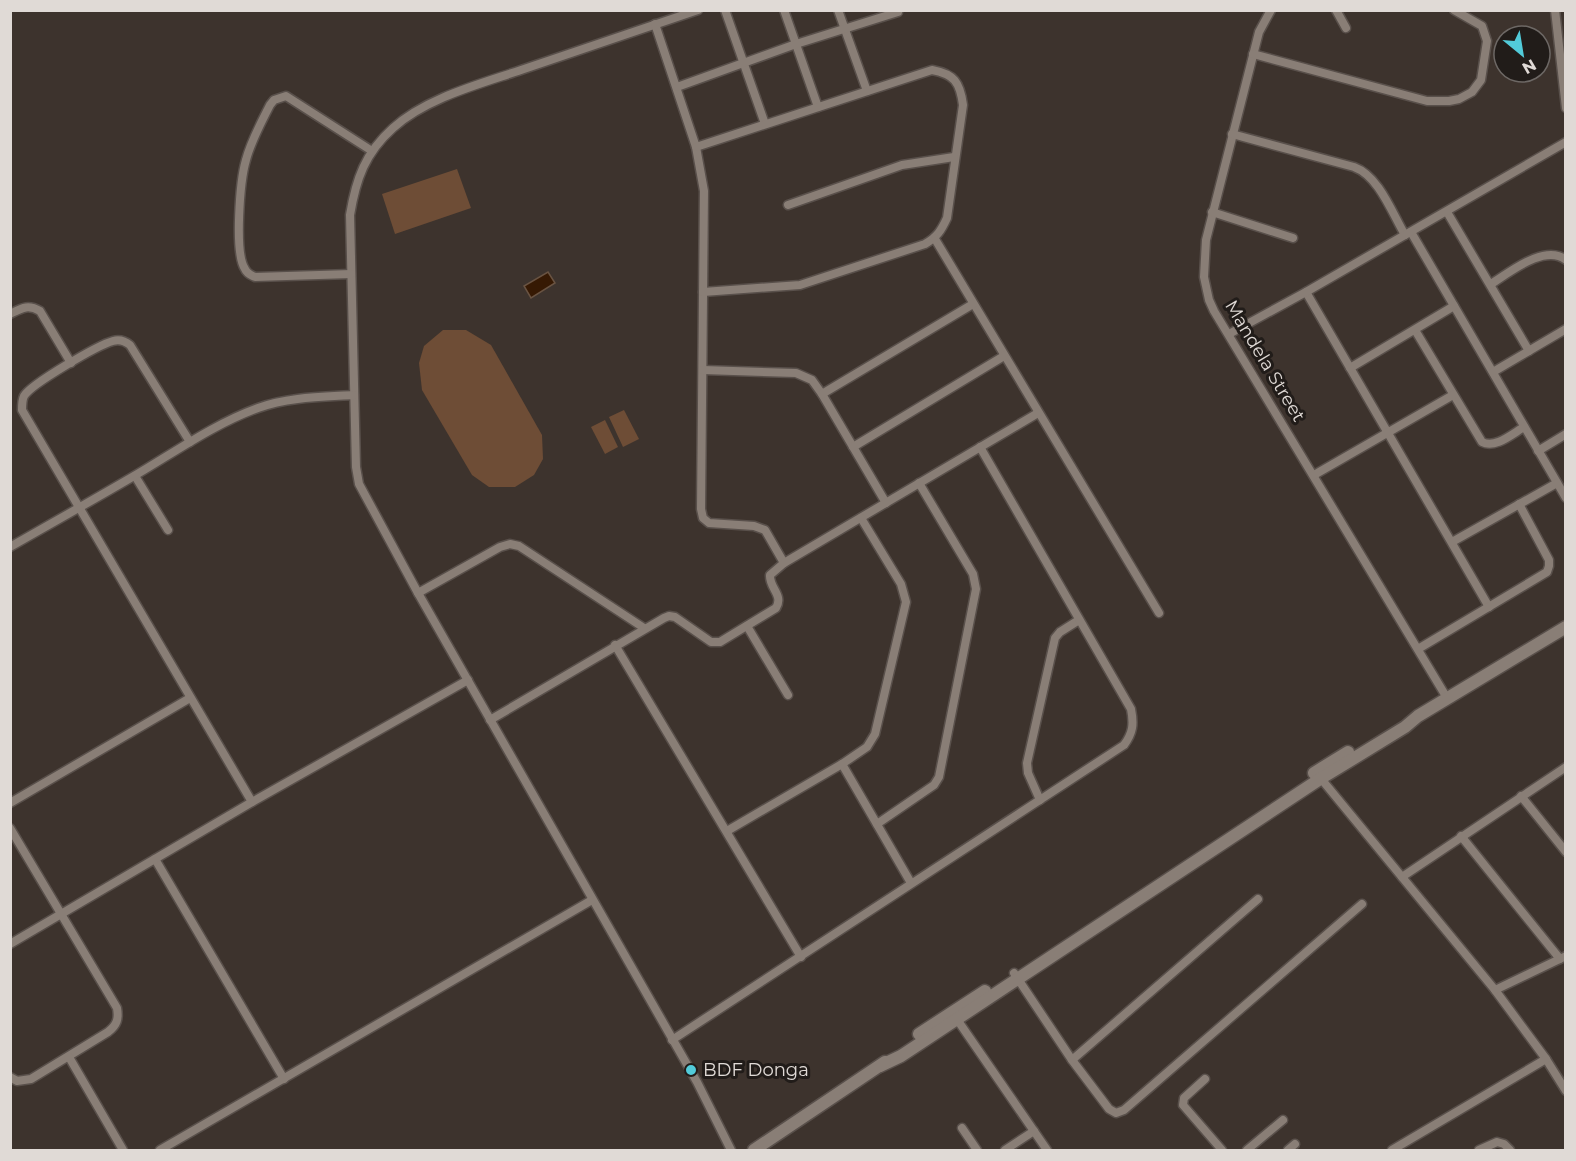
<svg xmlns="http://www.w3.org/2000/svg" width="1576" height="1161" viewBox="0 0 1576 1161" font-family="Montserrat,sans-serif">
<rect width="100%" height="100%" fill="#3d332d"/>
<g fill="#6e4d36">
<polygon points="457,169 471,208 395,234 382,194"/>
<polygon points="443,330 466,330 491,345 542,435 543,459 534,475 515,487 489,487 472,475 422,390 419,363 424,346"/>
<polygon points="624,410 639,439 623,447 609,417"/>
<polygon points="605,420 618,447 605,454 591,427"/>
</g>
<polygon fill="#361903" stroke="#695342" stroke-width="1.5" points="548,272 555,283 531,298 524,286"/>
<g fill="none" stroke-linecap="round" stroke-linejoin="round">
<g stroke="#59504b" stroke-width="11">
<g id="minor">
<path d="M698,10C639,30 580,50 521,70C480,84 426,98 393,128C365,153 356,179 350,215L356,467L359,484L418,593L697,1082L731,1150"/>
<polyline points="725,10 765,124"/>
<polyline points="784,10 818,107"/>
<polyline points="838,10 867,91"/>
<polyline points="1271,10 1259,32 1206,240 1204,277 1209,300 1214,311 1447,698"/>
<polyline points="1336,10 1346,28"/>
<polyline points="1555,10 1566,108"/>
<polyline points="655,24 696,147 704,191 701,509 703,518 709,523 754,526 765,530 784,563"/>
<polyline points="1253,54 1427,101 1449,101 1459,99 1472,92 1481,80 1487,41 1482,26 1454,10"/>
<polyline points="677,87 796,44 898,12"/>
<path d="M1232,134L1354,167C1379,176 1392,213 1405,235"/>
<path d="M696,147L932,70C954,74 960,82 963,105L947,218C941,231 937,237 925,244L800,285L703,292"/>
<polyline points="788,205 902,165 954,157"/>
<polyline points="1212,212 1293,238"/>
<polyline points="1447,212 1529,351"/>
<polyline points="1411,232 1566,498"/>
<polyline points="935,239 1159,613"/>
<path d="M351,274L255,277C251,275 247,274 245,269C234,253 240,180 246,160C251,141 261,123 270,105L274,100L286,96L372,151"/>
<path d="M1491,284C1509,273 1545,243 1566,260"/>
<polyline points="1306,292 1489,607"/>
<path d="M10,314C22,308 28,304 40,311L71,363"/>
<path d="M1415,330L1482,442C1495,449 1512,434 1524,427"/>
<polyline points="1229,334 1306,292 1566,142"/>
<polyline points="1350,368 1454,306"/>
<polyline points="703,370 796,373 812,380 822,394 886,503"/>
<polyline points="1493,372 1566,329"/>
<polyline points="822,394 973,304"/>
<path d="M190,442L130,345C125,341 120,339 113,341C98,345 31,384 24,396C22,400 22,406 22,410L252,802"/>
<polyline points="853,447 1004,356"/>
<polyline points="1538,451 1566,434"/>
<polyline points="1314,475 1453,395"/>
<polyline points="135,476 168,530"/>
<polyline points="1452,542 1557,483"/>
<path d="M10,547C52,523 93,500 134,476C175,452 214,424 258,408C288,397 322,397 354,395"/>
<polyline points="418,593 500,547 510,544 519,546 644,628"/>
<polyline points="747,626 788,695"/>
<polyline points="615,645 801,957"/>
<polyline points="1418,649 1547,572 1549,566 1549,560 1519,504"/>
<path d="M490,720L664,618L669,616L675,617L711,642H720L776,608C784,595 769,588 770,575L784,563L1038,413"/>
<polyline points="842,764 911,883"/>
<polyline points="1318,775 1495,990 1546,1059 1566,1091"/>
<polyline points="1521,796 1566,852"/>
<polyline points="1040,800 1028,773 1027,763 1055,638 1060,632 1079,620"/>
<polyline points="10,803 190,698"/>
<polyline points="877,824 934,785 939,777 976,589 973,574 919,483"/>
<path d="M10,828L117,1008C119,1019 117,1025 108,1032L31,1079L17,1081L10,1077"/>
<polyline points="727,831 842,764 867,747 875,734 906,602 901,584 861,518"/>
<polyline points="1461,836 1560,959"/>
<polyline points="155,859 284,1079"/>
<polyline points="1402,877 1566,767"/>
<polyline points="10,944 252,802 468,680"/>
<polyline points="1014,973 1072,1060 1109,1109 1116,1113 1124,1110 1362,904"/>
<polyline points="1495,990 1566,956"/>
<polyline points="954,1015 1047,1150"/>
<path d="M672,1040L1124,745C1133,733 1134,724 1131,709L980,447"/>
<polyline points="69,1057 123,1150"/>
<polyline points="1072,1060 1258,899"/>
<polyline points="1205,1079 1184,1098 1183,1105 1222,1150"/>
<polyline points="962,1128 977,1150"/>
<polyline points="160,1150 592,900"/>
<polyline points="1005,1150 1034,1131"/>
<polyline points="1247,1150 1283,1120"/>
<polyline points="1288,1150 1295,1144"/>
<polyline points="1392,1150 1546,1059"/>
<polyline points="1479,1150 1497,1142 1504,1144 1510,1150"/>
</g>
</g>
<g stroke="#59504b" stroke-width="15">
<g id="secondary">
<polyline points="1314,773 1348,752"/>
<polyline points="919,1034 985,991"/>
<polyline points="880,1066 901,1056 1320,779 1405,727 1418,716 1566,627"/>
<polyline points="754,1150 885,1062"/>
</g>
</g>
<use href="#minor" stroke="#897e76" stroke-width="8"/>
<use href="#secondary" stroke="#897e76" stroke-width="12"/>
</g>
<circle fill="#52cbd9" stroke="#211c19" stroke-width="2" cx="691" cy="1070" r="6"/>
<g text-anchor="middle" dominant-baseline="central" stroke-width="6" stroke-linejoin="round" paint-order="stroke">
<g font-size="18" fill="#e0dad6" stroke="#211c19">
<text transform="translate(1265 361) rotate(59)">Mandela Street</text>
</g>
<g font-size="18" fill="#e0dad6" stroke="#211c19" text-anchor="start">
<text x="703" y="1070">BDF Donga</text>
</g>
</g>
<rect width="1576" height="1161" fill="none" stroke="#e0dad6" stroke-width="24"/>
<g transform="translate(1522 54) rotate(150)"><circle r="28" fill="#211c19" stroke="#6d6865" stroke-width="1.5"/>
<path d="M0-4.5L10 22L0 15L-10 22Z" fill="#52cbd9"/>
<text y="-9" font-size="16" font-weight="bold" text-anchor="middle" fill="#e0dad6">N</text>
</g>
</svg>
